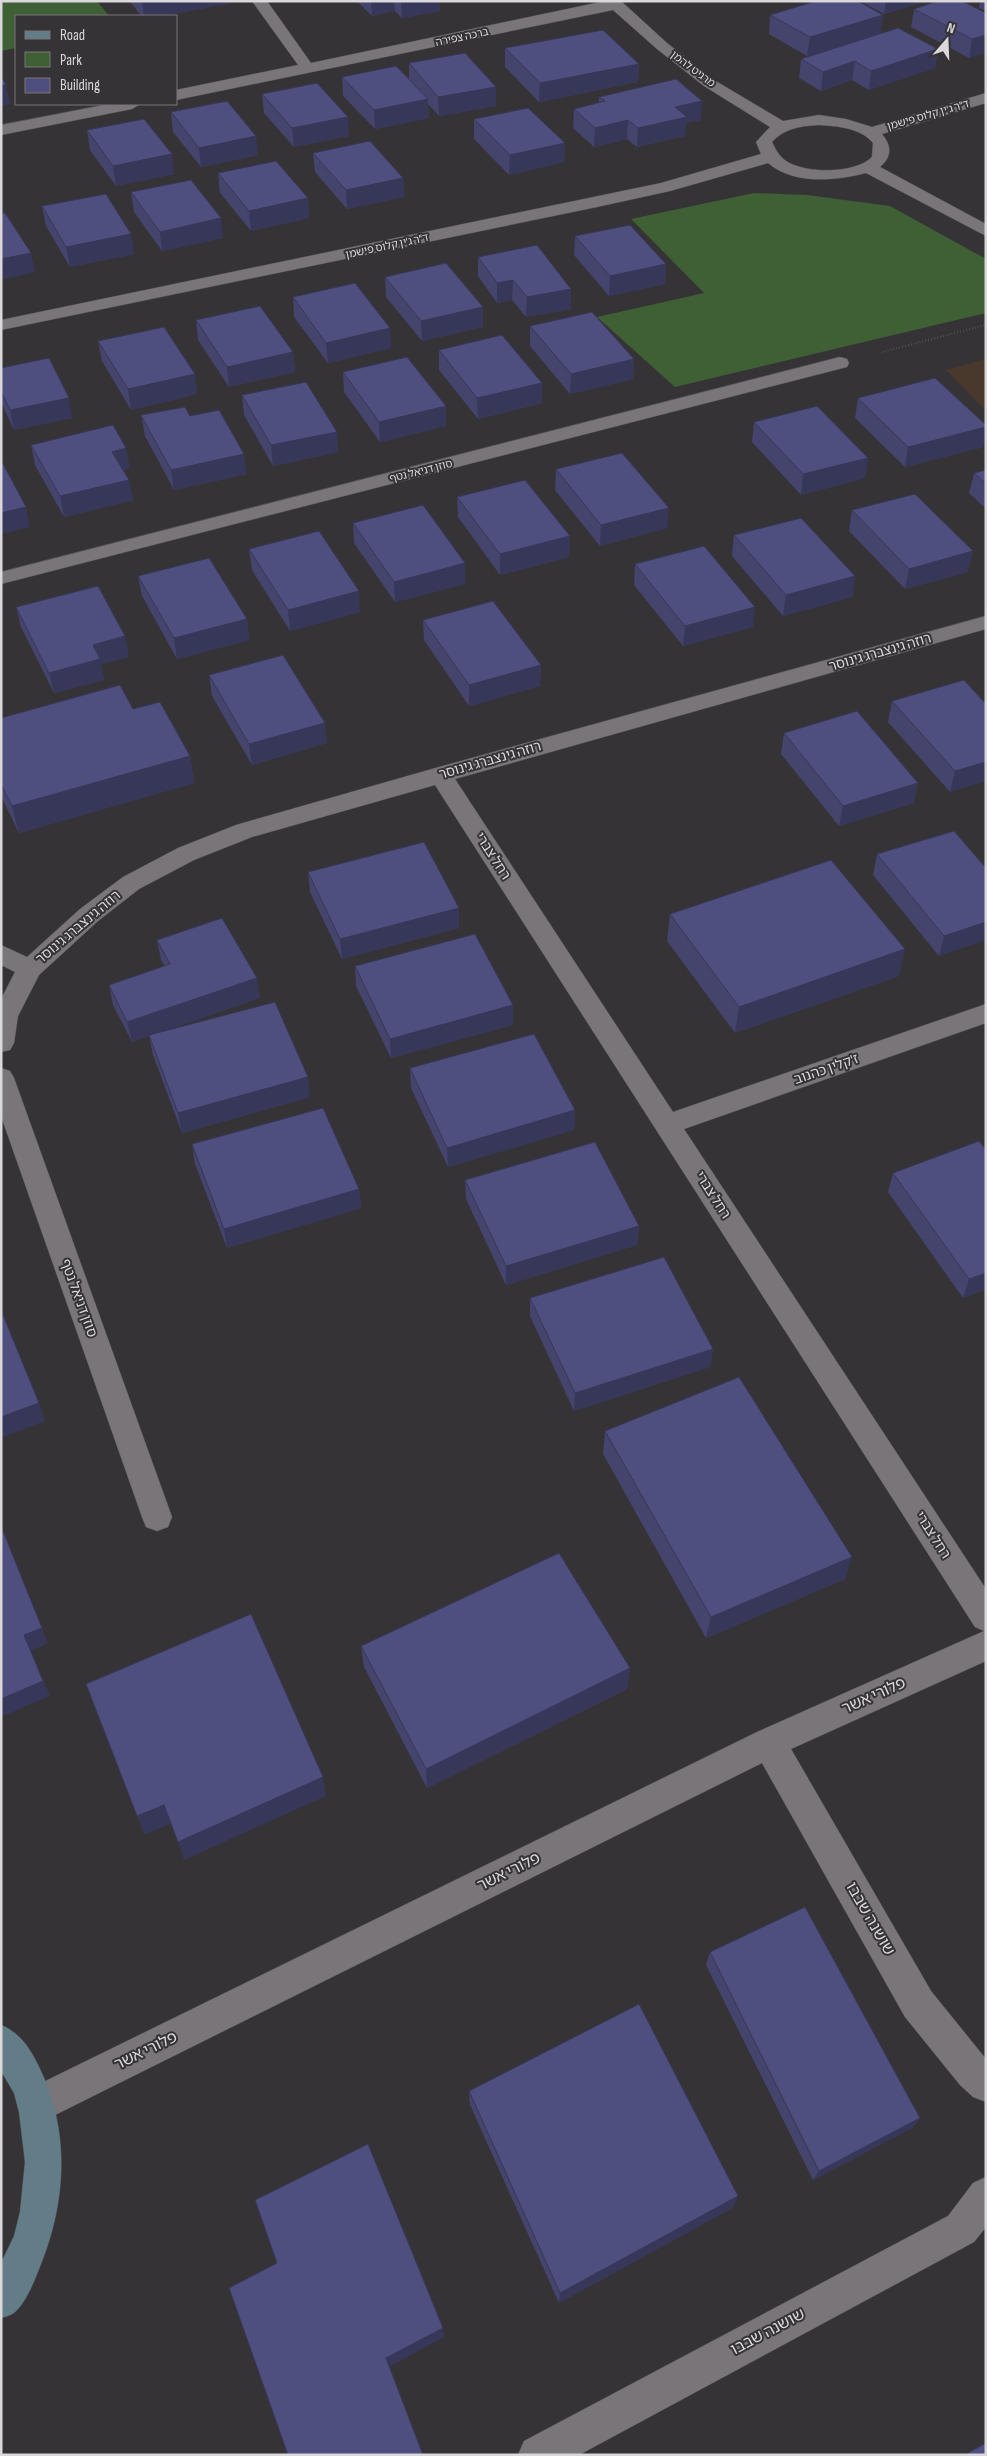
<svg xmlns="http://www.w3.org/2000/svg" width="987" height="2456" viewBox="0 0 987 2456" font-family="'Sofia Sans Condensed','Noto Sans Hebrew',sans-serif">
<rect width="100%" height="100%" fill="#363336"/>
<polygon fill="#48392c" points="986,359 986,411 946,370"/>
<g fill="#3f5f35">
<polygon points="1,1 97,1 109,16 16,16 16,48 1,51"/>
<polygon points="754,193 807,195 890,206 986,259 986,313 675,387 597,317 704,293 631,219"/>
</g>
<g fill="none" stroke-linecap="round" stroke-linejoin="round">
<g stroke="#535053" stroke-width="1">
<g id="street">
<path d="M252,1H267L311,63L605,1H621L667,43L714,80L783,121L819,115L846,119L872,127L986,93V103L882,134C892,146 892,157 880,167L986,224V236L866,173C835,181 794,185 768,163L670,191L597,207L1,330V320L661,183L761,154L756,142L770,127L704,86L657,49L613,10L176,100V90L298,65ZM819,125C837,126 861,128 873,143L872,157C855,174 806,174 786,161C779,156 776,150 772,142C785,128 801,126 819,125Z"/>
<polygon points="109,104 140,104 132,109 1,135 1,125"/>
<polygon points="840,357 847,359 849,363 847,367 1,584 1,572"/>
<polygon points="986,616 986,629 455,779 673,1112 986,1004 986,1023 684,1129 986,1589 986,1661 791,1749 931,1991 986,2059 986,2102 973,2097 960,2085 905,2017 762,1763 49,2118 36,2123 23,2118 18,2105 23,2092 757,1732 984,1631 975,1627 435,785 252,837 194,860 139,889 98,921 39,975 18,1016 14,1043 10,1050 1,1052 1,999 15,972 1,965 1,945 27,957 80,909 123,877 178,848 236,825 432,769"/>
<polygon points="1,1068 10,1071 14,1078 172,1517 168,1527 157,1531 146,1527 142,1517 1,1116"/>
<polygon points="986,2177 986,2227 974,2242 579,2455 518,2455 524,2441 948,2216 973,2183"/>
</g>
</g>
<g stroke="#535053" stroke-width="1">
<path id="secondary" d="M1,2025C21,2033 31,2050 40,2069C71,2134 66,2204 39,2269C34,2282 26,2302 15,2312C12,2315 5,2317 1,2318V2263L14,2236L20,2212L25,2162L19,2112L14,2093L1,2071Z"/>
</g>
<polyline stroke="#6c696c" stroke-width="2" stroke-dasharray="0.5 2.5" stroke-linecap="butt" points="882,352 986,325"/>
<use href="#street" fill="#797579" fill-rule="evenodd"/>
<use href="#secondary" fill="#627d87" fill-rule="evenodd"/>
</g>
<g fill="#44446d">
<polygon points="130,1 230,1 231,3 162,16 141,16"/>
<polygon points="357,1 439,1 440,11 402,18 395,11 372,16"/>
<polygon points="860,1 927,1 884,14"/>
<polygon points="980,1 986,1 986,11 979,8"/>
<polygon points="914,9 986,13 986,52 969,58 911,27"/>
<polygon points="770,15 883,15 880,34 807,56 769,34"/>
<polygon points="505,48 639,64 638,82 539,102 505,67"/>
<polygon points="938,49 935,68 869,90 852,80 821,91 799,78 801,59"/>
<polygon points="409,63 496,87 496,106 439,116 428,104 429,118 375,129 343,96 342,77 409,79"/>
<polygon points="262,94 349,136 294,147 264,113"/>
<polygon points="599,97 701,120 686,123 685,136 637,147 627,139 594,147 573,128 574,109 599,103"/>
<polygon points="171,112 258,155 201,167 173,132"/>
<polygon points="474,119 565,143 564,162 509,175 474,139"/>
<polygon points="87,130 174,174 116,186 90,150"/>
<polygon points="313,153 403,178 404,197 347,209 315,172"/>
<polygon points="218,173 308,198 309,218 251,231 220,193"/>
<polygon points="131,192 223,238 162,251 134,212"/>
<polygon points="42,206 134,254 70,267 46,226"/>
<polygon points="575,236 666,264 665,284 609,296 574,255"/>
<polygon points="478,257 571,289 571,309 526,317 512,300 497,303 478,276"/>
<polygon points="385,277 483,327 422,341 386,297"/>
<polygon points="293,297 391,348 328,363 294,317"/>
<polygon points="196,320 293,352 295,372 229,387 198,340"/>
<polygon points="530,326 634,359 633,379 570,394 530,346"/>
<polygon points="98,341 197,394 131,410 102,361"/>
<polygon points="439,350 542,383 542,403 478,419 439,370"/>
<polygon points="1,368 72,418 14,430 1,402"/>
<polygon points="343,372 446,406 446,426 380,442 344,392"/>
<polygon points="242,395 337,432 338,452 273,466 244,415"/>
<polygon points="858,398 983,447 905,467 855,418"/>
<polygon points="141,415 190,416 247,474 174,490 145,436"/>
<polygon points="754,422 868,458 865,478 801,495 752,442"/>
<polygon points="31,445 130,468 123,470 133,500 64,517 35,465"/>
<polygon points="556,469 667,528 600,546 555,490"/>
<polygon points="986,470 986,509 969,493 974,473"/>
<polygon points="457,497 570,536 569,557 500,575 458,517"/>
<polygon points="852,510 968,572 905,589 849,531"/>
<polygon points="353,523 465,563 465,584 395,602 354,543"/>
<polygon points="734,535 855,576 852,597 783,616 732,556"/>
<polygon points="249,549 360,612 290,631 252,570"/>
<polygon points="635,564 753,627 683,646 634,585"/>
<polygon points="138,576 247,619 249,640 177,659 142,596"/>
<polygon points="16,607 129,657 101,664 104,680 54,693 21,627"/>
<polygon points="423,620 541,665 540,686 469,706 424,640"/>
<polygon points="209,675 327,743 252,765 212,696"/>
<polygon points="892,701 986,704 950,792 888,722"/>
<polygon points="133,709 190,756 194,783 19,833 1,796 1,718"/>
<polygon points="784,733 918,783 914,803 839,826 781,754"/>
<polygon points="877,854 986,868 939,956 873,875"/>
<polygon points="308,872 459,928 342,959 310,892"/>
<polygon points="670,914 899,976 735,1033 667,941"/>
<polygon points="157,940 260,998 158,1033 310,1097 182,1133 153,1055 149,1036 132,1042 113,1005 109,985 165,966 161,960"/>
<polygon points="355,966 513,1025 391,1058 356,986"/>
<polygon points="410,1068 575,1110 574,1130 448,1167 411,1088"/>
<polygon points="192,1144 359,1189 361,1208 227,1248 195,1164"/>
<polygon points="986,1150 986,1289 963,1298 888,1192 893,1173"/>
<polygon points="465,1180 639,1226 637,1245 506,1285 466,1199"/>
<polygon points="530,1298 713,1349 710,1367 574,1411 530,1316"/>
<polygon points="605,1431 845,1579 706,1638 603,1454"/>
<polygon points="361,1646 630,1668 627,1689 427,1788 364,1667"/>
<polygon points="710,1952 920,2118 912,2128 813,2180 706,1965"/>
<polygon points="469,2091 738,2196 732,2208 559,2303 470,2105"/>
</g>
<g fill="#373759">
<polygon points="142,1 230,1 231,3 162,16 144,16"/>
<polygon points="371,1 394,1 395,11 372,16"/>
<polygon points="401,1 439,1 440,11 402,18"/>
<polygon points="886,1 927,1 884,14"/>
<polygon points="883,15 880,34 807,56 810,37"/>
<polygon points="986,35 986,52 969,58 972,39"/>
<polygon points="938,49 935,68 869,90 871,71"/>
<polygon points="855,61 852,80 821,91 823,72"/>
<polygon points="639,64 638,82 539,102 540,83"/>
<polygon points="6,85 10,104 1,106 1,86"/>
<polygon points="496,87 496,106 439,116 438,97"/>
<polygon points="428,99 429,118 375,129 374,110"/>
<polygon points="702,101 701,120 686,123 685,136 637,147 638,128 675,107"/>
<polygon points="348,117 349,136 294,147 292,128"/>
<polygon points="628,120 627,139 594,147 595,128"/>
<polygon points="256,136 258,155 201,167 199,148"/>
<polygon points="565,143 564,162 509,175 510,155"/>
<polygon points="172,154 174,174 116,186 113,166"/>
<polygon points="403,178 404,197 347,209 346,190"/>
<polygon points="308,198 309,218 251,231 249,211"/>
<polygon points="221,218 223,238 162,251 160,232"/>
<polygon points="131,234 134,254 70,267 66,247"/>
<polygon points="31,253 35,272 1,280 1,259"/>
<polygon points="666,264 665,284 609,296 610,276"/>
<polygon points="513,280 512,300 497,303 497,283"/>
<polygon points="571,289 571,309 526,317 527,297"/>
<polygon points="483,307 483,327 422,341 421,321"/>
<polygon points="390,328 391,348 328,363 326,343"/>
<polygon points="293,352 295,372 229,387 227,367"/>
<polygon points="634,359 633,379 570,394 571,374"/>
<polygon points="195,374 197,394 131,410 128,389"/>
<polygon points="542,383 542,403 478,419 477,398"/>
<polygon points="69,398 72,418 14,430 10,410"/>
<polygon points="446,406 446,426 380,442 379,422"/>
<polygon points="986,427 986,432 983,447 905,467 908,447"/>
<polygon points="337,432 338,452 273,466 271,445"/>
<polygon points="126,448 130,468 115,472 112,452"/>
<polygon points="244,454 247,474 174,490 171,470"/>
<polygon points="868,458 865,478 801,495 803,474"/>
<polygon points="129,480 133,500 64,517 60,496"/>
<polygon points="26,507 30,527 1,534 1,513"/>
<polygon points="669,508 667,528 600,546 601,525"/>
<polygon points="570,536 569,557 500,575 500,554"/>
<polygon points="973,551 968,572 905,589 909,569"/>
<polygon points="465,563 465,584 395,602 394,582"/>
<polygon points="855,576 852,597 783,616 786,595"/>
<polygon points="359,591 360,612 290,631 288,610"/>
<polygon points="755,607 753,627 683,646 685,626"/>
<polygon points="247,619 249,640 177,659 174,638"/>
<polygon points="125,636 129,657 101,664 104,680 54,693 49,673 93,645"/>
<polygon points="541,665 540,686 469,706 469,685"/>
<polygon points="325,723 327,743 252,765 249,744"/>
<polygon points="190,756 194,783 19,833 12,806"/>
<polygon points="986,762 986,781 950,792 955,771"/>
<polygon points="918,783 914,803 839,826 843,806"/>
<polygon points="459,908 459,928 342,959 340,939"/>
<polygon points="986,922 986,940 939,956 944,936"/>
<polygon points="905,949 899,976 735,1033 739,1007"/>
<polygon points="257,978 260,998 132,1042 127,1022"/>
<polygon points="513,1005 513,1025 391,1058 390,1039"/>
<polygon points="308,1077 310,1097 182,1133 178,1113"/>
<polygon points="575,1110 574,1130 448,1167 447,1148"/>
<polygon points="359,1189 361,1208 227,1248 224,1229"/>
<polygon points="639,1226 637,1245 506,1285 506,1266"/>
<polygon points="986,1273 986,1289 963,1298 969,1279"/>
<polygon points="713,1349 710,1367 574,1411 575,1393"/>
<polygon points="39,1403 45,1421 1,1438 1,1417"/>
<polygon points="4,1534 48,1643 31,1651 50,1696 1,1717 1,1699 24,1635"/>
<polygon points="852,1557 845,1579 706,1638 711,1617"/>
<polygon points="630,1668 627,1689 427,1788 426,1769"/>
<polygon points="323,1777 326,1796 184,1860 178,1842"/>
<polygon points="164,1805 171,1823 145,1835 137,1816"/>
<polygon points="920,2118 912,2128 813,2180 819,2171"/>
<polygon points="738,2196 732,2208 559,2303 560,2293"/>
<polygon points="443,2328 444,2337 389,2367 386,2358"/>
</g>
<g fill="#4f4f7f" stroke="#373759">
<polygon points="816,1 858,1 883,15 810,37 770,15"/>
<polygon points="938,1 962,1 986,13 986,35 972,39 914,9"/>
<polygon points="898,28 938,49 871,71 855,61 823,72 801,59"/>
<polygon points="603,30 639,64 540,83 505,48"/>
<polygon points="465,53 496,87 438,97 409,63"/>
<polygon points="396,66 428,99 374,110 342,77"/>
<polygon points="1,76 6,85 1,86"/>
<polygon points="676,79 702,101 675,107 687,117 638,128 628,120 595,128 574,109 605,101 599,97"/>
<polygon points="317,83 348,117 292,128 262,94"/>
<polygon points="227,101 256,136 199,148 171,112"/>
<polygon points="528,108 565,143 510,155 474,119"/>
<polygon points="144,119 172,154 113,166 87,130"/>
<polygon points="370,141 403,178 346,190 313,153"/>
<polygon points="276,161 308,198 249,211 218,173"/>
<polygon points="191,180 221,218 160,232 131,192"/>
<polygon points="106,194 131,234 66,247 42,206"/>
<polygon points="1,213 5,213 31,253 1,259"/>
<polygon points="630,225 666,264 610,276 575,236"/>
<polygon points="537,245 571,289 527,297 513,280 497,283 478,257"/>
<polygon points="446,263 483,307 421,321 385,277"/>
<polygon points="355,283 390,328 326,343 293,297"/>
<polygon points="260,306 293,352 227,367 196,320"/>
<polygon points="592,312 634,359 571,374 530,326"/>
<polygon points="164,327 195,374 128,389 98,341"/>
<polygon points="502,335 542,383 477,398 439,350"/>
<polygon points="407,357 446,406 379,422 343,372"/>
<polygon points="49,358 69,398 10,410 1,391 1,368"/>
<polygon points="935,378 986,425 986,427 908,447 858,398"/>
<polygon points="306,382 337,432 271,445 242,395"/>
<polygon points="817,406 868,458 803,474 754,422"/>
<polygon points="185,407 190,416 219,410 244,454 171,470 141,415"/>
<polygon points="113,425 126,448 112,452 129,480 60,496 31,445"/>
<polygon points="622,453 669,508 601,525 556,469"/>
<polygon points="1,460 26,507 1,513"/>
<polygon points="986,470 986,484 974,473"/>
<polygon points="525,480 570,536 500,554 457,497"/>
<polygon points="915,494 973,551 909,569 852,510"/>
<polygon points="423,505 465,563 394,582 353,523"/>
<polygon points="801,518 855,576 786,595 734,535"/>
<polygon points="319,531 359,591 288,610 249,549"/>
<polygon points="704,546 755,607 685,626 635,564"/>
<polygon points="209,558 247,619 174,638 138,576"/>
<polygon points="98,586 125,636 93,645 100,659 49,673 16,607"/>
<polygon points="493,601 541,665 469,685 423,620"/>
<polygon points="283,655 325,723 249,744 209,675"/>
<polygon points="964,680 986,704 986,762 955,771 892,701"/>
<polygon points="120,685 133,709 160,702 190,756 12,806 1,784 1,718"/>
<polygon points="857,711 918,783 843,806 784,733"/>
<polygon points="954,831 986,868 986,922 944,936 877,854"/>
<polygon points="424,842 459,908 340,939 308,872"/>
<polygon points="831,860 905,949 739,1007 670,914"/>
<polygon points="222,918 257,978 127,1022 109,985 170,964 157,940"/>
<polygon points="475,934 513,1005 390,1039 355,966"/>
<polygon points="275,1002 308,1077 178,1113 149,1035"/>
<polygon points="534,1034 575,1110 447,1148 410,1068"/>
<polygon points="323,1108 359,1189 224,1229 192,1144"/>
<polygon points="979,1141 986,1150 986,1273 969,1279 893,1173"/>
<polygon points="595,1142 639,1226 506,1266 465,1180"/>
<polygon points="664,1257 713,1349 575,1393 530,1298"/>
<polygon points="1,1310 39,1403 1,1417"/>
<polygon points="739,1377 852,1557 711,1617 605,1431"/>
<polygon points="1,1526 42,1628 24,1635 43,1681 1,1699"/>
<polygon points="559,1553 630,1668 426,1769 361,1646"/>
<polygon points="251,1614 323,1777 178,1842 164,1805 137,1816 86,1684"/>
<polygon points="805,1907 920,2118 819,2171 710,1952"/>
<polygon points="639,2004 738,2196 560,2293 469,2091"/>
<polygon points="368,2144 443,2328 386,2358 423,2455 288,2455 229,2288 277,2263 255,2200"/>
<polygon points="986,2443 986,2455 964,2455"/>
</g>
<g text-anchor="middle" dominant-baseline="central" stroke-width="4" stroke-linejoin="round" paint-order="stroke">
<g font-size="11" fill="#dad8da" stroke="#363336">
<text transform="translate(462 37) rotate(-12)">ברכה צפירה</text>
<text transform="translate(693 69) rotate(37)">מרגיט להמן</text>
<text transform="translate(928 115) rotate(-16)">ד"ר ג'ין קלוס פישמן</text>
<text transform="translate(387 246) rotate(-12)">ד"ר ג'ין קלוס פישמן</text>
<text transform="translate(421 471) rotate(-14)">סוזן דניאל נטף</text>
</g>
<g font-size="14" fill="#dad8da" stroke="#363336">
<text transform="translate(880 652) rotate(-16)">רוזה גינצברג גינוסר</text>
<text transform="translate(490 760) rotate(-16)">רוזה גינצברג גינוסר</text>
<text transform="translate(493 856) rotate(57)">רחל צברי</text>
<text transform="translate(78 927) rotate(-40)">רוזה גינצברג גינוסר</text>
<text transform="translate(826 1069) rotate(-19)">ז'קלין כהנוב</text>
<text transform="translate(713 1195) rotate(57)">רחל צברי</text>
<text transform="translate(79 1298) rotate(70)">סוזן דניאל נטף</text>
<text transform="translate(933 1535) rotate(57)">רחל צברי</text>
</g>
<g font-size="16" fill="#dad8da" stroke="#363336">
<text transform="translate(874 1696) rotate(-24)">פלורי אשר</text>
<text transform="translate(509 1872) rotate(-26)">פלורי אשר</text>
<text transform="translate(870 1919) rotate(60)">שושנה שבבו</text>
<text transform="translate(146 2051) rotate(-26)">פלורי אשר</text>
<text transform="translate(768 2332) rotate(-28)">שושנה שבבו</text>
</g>
</g>
<rect width="987" height="2456" fill="none" stroke="#dad8da" stroke-width="5"/>
<rect x="15" y="15" width="162" height="90" fill="#363336" stroke="#787578"/>
<rect x="25" y="31" width="25" height="8" fill="#627d87" stroke="#787578"/>
<text x="60" y="40" font-size="15" fill="#dad8da">Road</text>
<rect x="25" y="52" width="25" height="15" fill="#3f5f35" stroke="#787578"/>
<text x="60" y="65" font-size="15" fill="#dad8da">Park</text>
<rect x="25" y="78" width="25" height="15" fill="#4f4f7f" stroke="#787578"/>
<text x="60" y="90" font-size="15" fill="#dad8da">Building</text>
<g transform="translate(947 40) rotate(19)" stroke="#363336" stroke-width="4" paint-order="stroke">
<path d="M0-4L9 19L0 12L-9 19Z" fill="#dad8da"/>
<text y="-8" font-size="14" font-weight="bold" text-anchor="middle" fill="#dad8da">N</text>
</g>
</svg>
